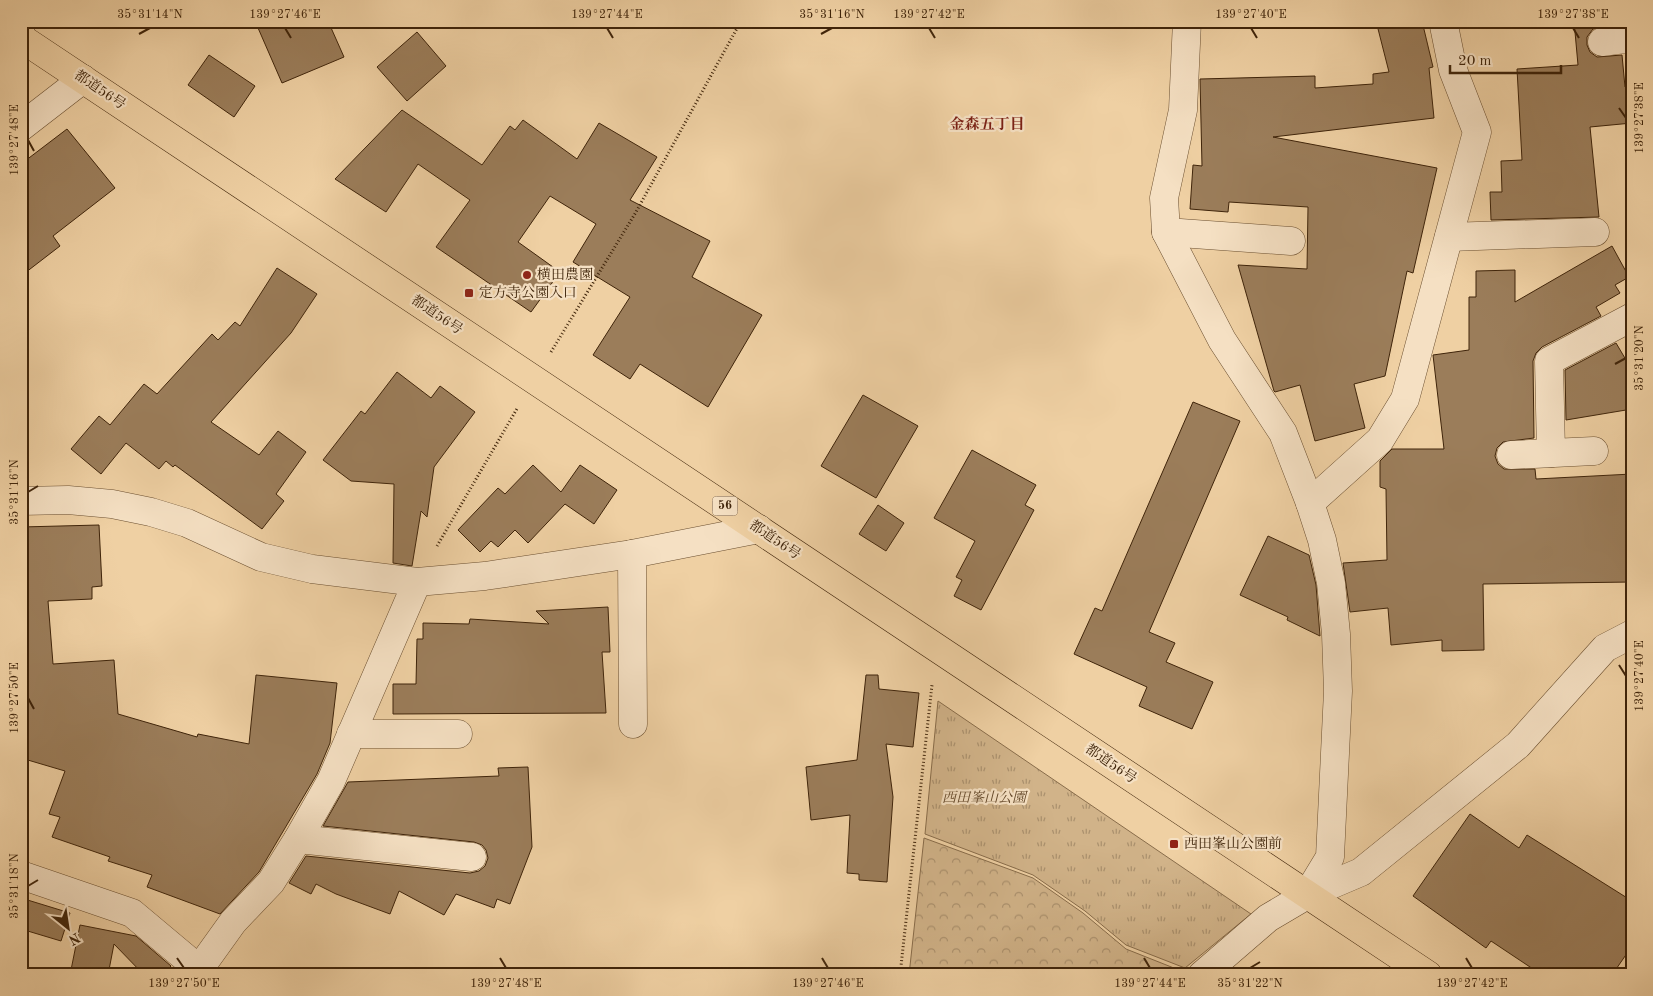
<svg xmlns="http://www.w3.org/2000/svg" width="1653" height="996" viewBox="0 0 1653 996" font-family="'Old Standard TT','Noto Serif JP',serif">
<defs>
<pattern id="grass-tufts" width="24" height="20" patternUnits="userSpaceOnUse" patternTransform="scale(1.25)"><rect width="24" height="20" fill="#d1b389"/><path d="M3 7l-1-3M5 7V3M7 7l1-3M15 17l-1-3M17 17v-4M19 17l1-3" fill="none" stroke="#ab916e"/></pattern>
<pattern id="forest-crowns" width="20" height="18" patternUnits="userSpaceOnUse" patternTransform="scale(1.25)"><rect width="20" height="18" fill="#d1b389"/><path d="M2 6a3 3 0 1 1 6 0M12 15a3 3 0 1 1 6 0" fill="none" stroke="#ab916e"/></pattern>
</defs>
<rect width="100%" height="100%" fill="#efd0a3"/>
<filter id="stains"><feTurbulence type="fractalNoise" baseFrequency=".004" numOctaves="4"/><feColorMatrix values="0 0 0 0 .2 0 0 0 0 .09 0 0 0 0 .02 0 0 0 .5 -.17"/></filter>
<radialGradient id="worn" r=".72"><stop offset=".6" stop-color="#630" stop-opacity="0"/><stop offset="1" stop-color="#630" stop-opacity=".3"/></radialGradient>
<polygon fill="url(#grass-tufts)" stroke="#886c4a" points="938,701 1251,914 1185,968 1126,945 1085,911 1033,875 925,834"/>
<polygon fill="url(#forest-crowns)" stroke="#886c4a" points="924,838 1033,878 1083,913 1126,949 1184,972 1178,975 909,975"/>
<g fill="#9b7d5a" stroke="#3f240a">
<polygon points="255,21 328,21 344,57 282,83"/>
<polygon points="1376,21 1422,21 1433,67 1429,68 1434,118 1273,137 1437,168 1413,273 1407,271 1385,376 1354,384 1365,428 1315,441 1300,385 1275,392 1274,391 1238,265 1307,269 1308,207 1229,202 1228,212 1190,209 1193,165 1202,166 1200,79 1315,76 1315,88 1373,84 1373,74 1389,72"/>
<polygon points="1574,21 1619,21 1619,24 1593,29 1587,37 1587,45 1590,52 1597,57 1622,55 1625,87 1632,86 1632,123 1590,127 1599,217 1491,220 1490,192 1502,192 1501,161 1522,160 1517,69 1578,65"/>
<polygon points="417,32 446,66 407,101 377,67"/>
<polygon points="209,55 255,86 234,117 188,85"/>
<polygon points="402,110 482,165 510,126 515,130 523,120 577,159 599,123 657,157 630,200 710,241 692,277 762,315 708,407 640,364 630,379 593,355 630,297 573,262 596,224 550,196 518,242 560,272 531,312 436,247 470,200 418,164 386,212 335,179"/>
<polygon points="67,129 115,188 53,236 60,246 21,276 21,164"/>
<polygon points="1612,246 1629,277 1615,285 1620,293 1596,307 1601,316 1542,347 1536,353 1533,361 1534,438 1503,442 1497,448 1495,456 1498,464 1504,469 1535,469 1536,479 1632,474 1632,582 1483,584 1484,650 1442,651 1442,640 1391,645 1388,608 1350,612 1343,563 1387,560 1386,489 1380,487 1380,461 1392,449 1444,449 1433,355 1469,350 1469,297 1476,297 1476,271 1515,270 1515,302"/>
<polygon points="277,268 317,294 291,333 211,422 259,455 278,431 306,452 276,494 284,501 262,529 175,465 173,467 166,461 159,469 126,443 101,474 71,449 99,416 110,425 144,384 157,394 212,334 218,340 235,322 240,326"/>
<polygon points="1616,343 1632,370 1632,409 1566,420 1565,370"/>
<polygon points="397,372 431,398 440,386 475,412 434,467 427,517 421,511 412,566 393,563 394,484 351,481 323,460 361,411 365,414"/>
<polygon points="863,395 918,426 876,498 821,466"/>
<polygon points="1193,402 1240,421 1149,632 1175,643 1166,662 1213,682 1192,729 1139,706 1147,687 1074,654 1095,608 1102,611"/>
<polygon points="972,450 1036,485 1025,505 1034,510 981,610 954,596 962,580 956,577 975,541 934,518"/>
<polygon points="533,465 561,492 580,465 617,490 594,524 565,504 528,543 515,530 498,547 491,541 480,552 458,530 498,488 505,494"/>
<polygon points="878,505 904,523 886,551 859,534"/>
<polygon points="99,525 102,586 92,587 92,599 48,601 53,664 114,660 118,714 197,737 198,734 249,744 256,675 337,683 330,743 317,774 259,872 220,914 147,887 152,875 108,861 110,857 52,837 60,817 49,814 65,771 21,758 21,527"/>
<polygon points="1268,536 1309,555 1316,585 1320,636 1287,620 1288,617 1240,595"/>
<polygon points="608,607 610,652 602,652 606,713 393,714 393,684 416,684 417,639 423,639 423,623 469,624 470,619 549,624 536,611"/>
<polygon points="866,675 878,675 879,689 919,693 913,747 886,744 893,797 887,882 859,880 859,874 847,873 850,815 811,820 806,767 857,760"/>
<polygon points="528,767 532,847 510,904 497,899 494,908 456,894 444,915 399,891 390,914 336,894 316,884 311,894 289,883 306,856 470,873 479,871 485,866 488,858 486,850 482,845 474,842 323,826 348,782 499,776 498,768"/>
<polygon points="1470,814 1519,848 1527,835 1632,901 1632,946 1612,975 1542,975 1491,941 1486,948 1413,896"/>
<polygon points="21,898 70,913 61,941 21,929"/>
<polygon points="80,925 136,936 171,966 163,975 144,975 114,944 108,975 70,975"/>
</g>
<g fill="none" stroke-linecap="round" stroke-linejoin="round">
<g stroke="#6b4f30" stroke-width="29">
<g id="minor">
<polyline points="1187,21 1183,110 1164,198 1166,232 1222,340 1283,433 1310,503 1322,540 1331,583 1336,634 1338,691 1330,857 1307,895 1268,918 1202,975"/>
<polyline points="21,24 23,21"/>
<polyline points="1602,42 1632,38"/>
<polyline points="21,127 83,79"/>
<polyline points="1166,232 1291,241"/>
<polyline points="1449,237 1595,232"/>
<polyline points="1551,453 1549,361 1632,317"/>
<polyline points="1511,455 1594,451"/>
<polyline points="1310,503 1380,440 1405,399 1477,132 1453,70 1443,21"/>
<polyline points="632,554 633,724"/>
<polyline points="351,734 458,734"/>
<polyline points="298,839 472,857"/>
<polyline points="21,875 132,913 206,975"/>
<polyline points="195,975 233,922 271,882 298,839 331,781 417,582"/>
</g>
</g>
<g stroke="#6b4f30" stroke-width="29">
<g id="tertiary">
<polyline points="21,501 68,500 112,504 151,512 187,523 261,557 312,569 417,582 485,576 632,554 759,529"/>
<polyline points="1307,895 1361,872 1518,745 1605,648 1632,634"/>
</g>
</g>
<g stroke="#3f240a" stroke-width="29">
<polyline id="primary" points="21,38 1428,975"/>
</g>
<g stroke="#3f240a" stroke-width="3" stroke-dasharray="1 2.5" stroke-linecap="butt">
<polyline points="551,352 636,212 741,21"/>
<polyline points="437,546 518,407"/>
<polyline points="900,975 932,685"/>
</g>
<use href="#minor" stroke="#f5e0c3" stroke-width="28"/>
<use href="#tertiary" stroke="#f5e0c3" stroke-width="28"/>
<use href="#primary" stroke="#efd0a3" stroke-width="28"/>
</g>
<path fill="none" stroke="#3f240a" stroke-width="2" d="M285,28L291,38M607,28L613,38M929,28L935,38M1251,28L1257,38M1573,28L1579,38M139,34L150,28M821,34L832,28M1619,108L1626,118M28,140L34,151M1615,364L1626,358M28,492L38,486M1619,665L1626,676M28,698L34,709M28,886L38,880M177,958L184,968M500,958L506,968M822,958L828,968M1144,958L1150,968M1466,958L1472,968M1250,968L1260,962"/>
<g fill="#8f2418" stroke="#f5e0c3" stroke-width="2">
<circle cx="527" cy="275" r="5"/>
<rect x="464" y="288" width="10" height="10" rx="2.5"/>
<rect x="1169" y="839" width="10" height="10" rx="2.5"/>
</g>
<g text-anchor="middle" dominant-baseline="central" stroke-width="4.5" stroke-linejoin="round" paint-order="stroke">
<rect fill="#f5e0c3" stroke="#765c42" stroke-width="1" x="712.5" y="496.5" width="25" height="19" rx="4"/>
<g font-size="12" font-weight="bold" fill="#3f240a">
<text x="725" y="506">56</text>
</g>
<g font-size="14" fill="#3f240a" stroke="#f5e0c3">
<text transform="translate(100 90) rotate(34)">都道56号</text>
<text transform="translate(437 315) rotate(34)">都道56号</text>
<text transform="translate(775 540) rotate(34)">都道56号</text>
<text transform="translate(1111 764) rotate(34)">都道56号</text>
</g>
<g font-size="14" fill="#3f240a" stroke="#f5e0c3" text-anchor="start">
<text x="537" y="275">横田農園</text>
<text x="479" y="293">定方寺公園入口</text>
<text x="1184" y="844">西田峯山公園前</text>
</g>
<g font-size="14" font-style="italic" fill="#64482a" stroke="#f5e0c3">
<text x="984" y="798">西田峯山公園</text>
</g>
<g font-size="15" font-weight="bold" fill="#7a1f14" stroke="#f5e0c3">
<text x="987" y="125">金森五丁目</text>
</g>
</g>
<rect width="1653" height="996" fill="none" stroke="#efd0a3" stroke-width="55"/>
<g transform="translate(68 928) rotate(150)" stroke="#f5e0c3" stroke-width="4" paint-order="stroke">
<path d="M0-4L9 19L0 12L-9 19Z" fill="#3f240a"/>
<text y="-8" font-size="14" font-weight="bold" text-anchor="middle" fill="#3f240a">N</text>
</g>
<path d="M1450 65v8h111v-8" fill="none" stroke="#3f240a" stroke-width="2.5"/>
<text x="1458" y="65" font-size="15" fill="#3f240a" stroke="#f5e0c3" stroke-width="4" paint-order="stroke">20 m</text>
<rect x="28" y="28" width="1598" height="940" fill="none" stroke="#3f240a" stroke-width="2"/>
<g font-size="12" text-anchor="middle" fill="#3f240a">
<text x="150" y="18">35°31'14"N</text>
<text x="285" y="18">139°27'46"E</text>
<text x="607" y="18">139°27'44"E</text>
<text x="832" y="18">35°31'16"N</text>
<text x="929" y="18">139°27'42"E</text>
<text x="1251" y="18">139°27'40"E</text>
<text x="1573" y="18">139°27'38"E</text>
<text transform="translate(1639 118) rotate(-90)" y="4">139°27'38"E</text>
<text transform="translate(14 140) rotate(-90)" y="4">139°27'48"E</text>
<text transform="translate(1639 358) rotate(-90)" y="4">35°31'20"N</text>
<text transform="translate(14 492) rotate(-90)" y="4">35°31'16"N</text>
<text transform="translate(1639 676) rotate(-90)" y="4">139°27'40"E</text>
<text transform="translate(14 698) rotate(-90)" y="4">139°27'50"E</text>
<text transform="translate(14 886) rotate(-90)" y="4">35°31'18"N</text>
<text x="184" y="987">139°27'50"E</text>
<text x="506" y="987">139°27'48"E</text>
<text x="828" y="987">139°27'46"E</text>
<text x="1150" y="987">139°27'44"E</text>
<text x="1250" y="987">35°31'22"N</text>
<text x="1472" y="987">139°27'42"E</text>
</g>
<rect width="100%" height="100%" filter="url(#stains)"/>
<rect width="100%" height="100%" fill="url(#worn)"/>
</svg>
